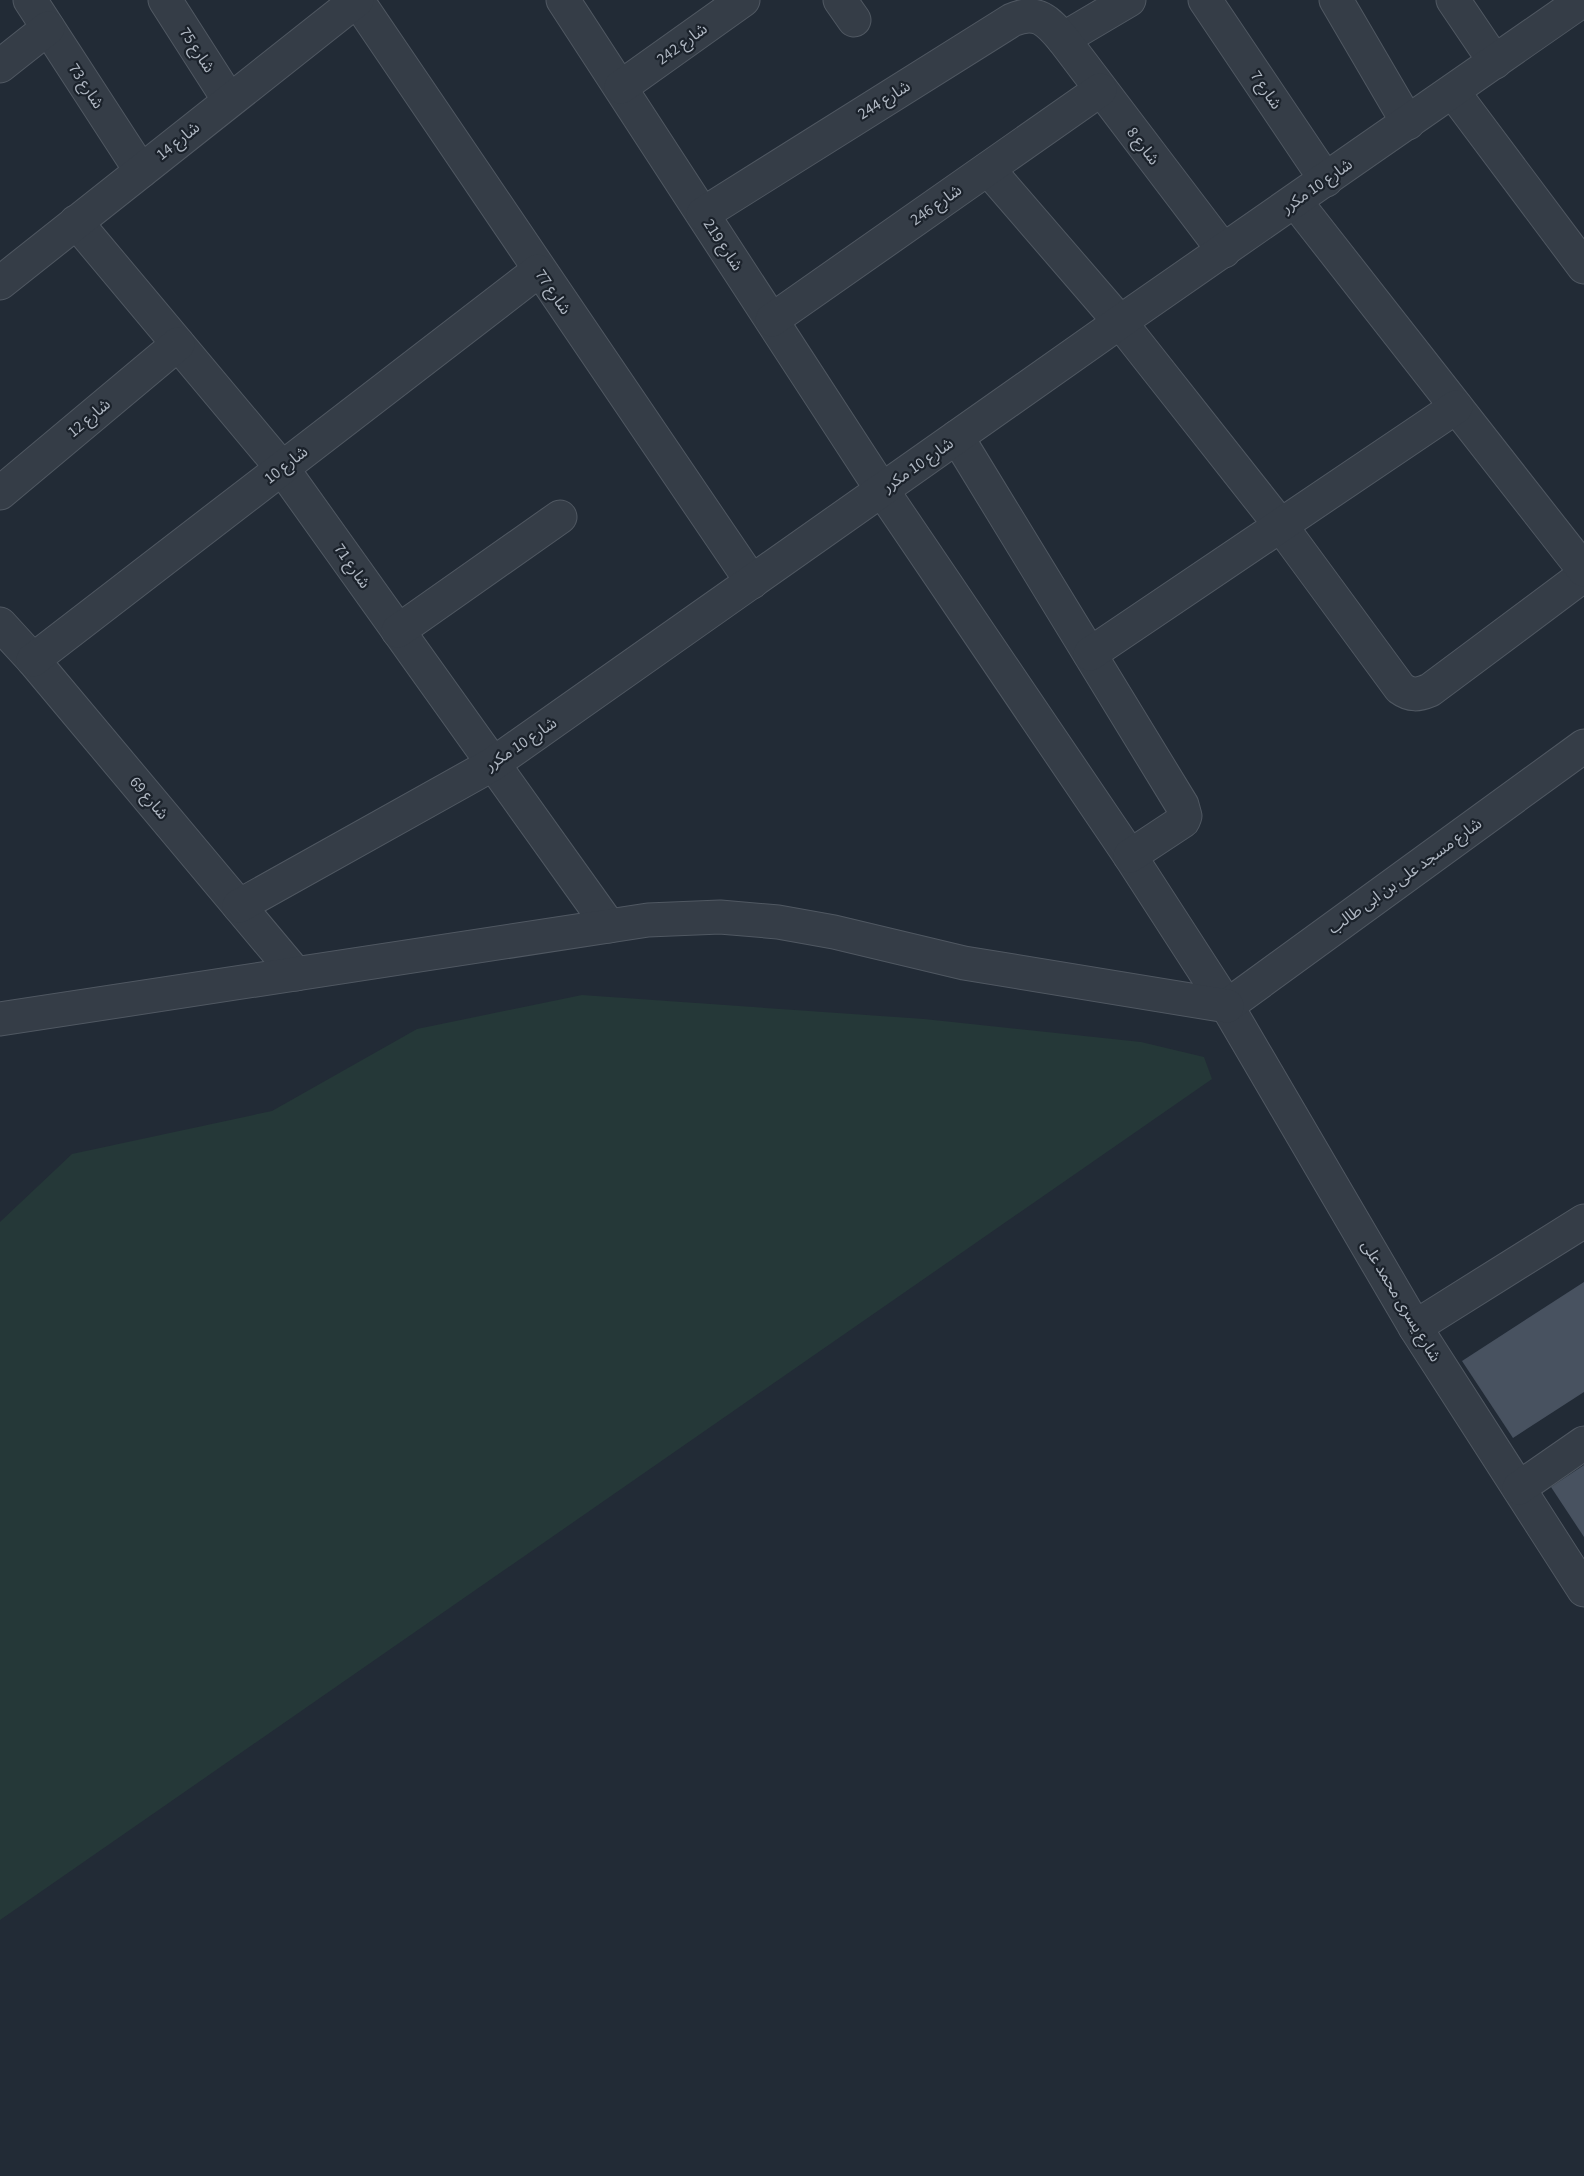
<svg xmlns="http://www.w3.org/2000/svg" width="1584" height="2176" viewBox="0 0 1584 2176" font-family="'Source Sans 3','Noto Sans Arabic',sans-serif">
<rect width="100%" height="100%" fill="#222b36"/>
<polygon fill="#253838" points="582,995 924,1019 1141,1042 1204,1057 1212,1079 0,1920 0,1222 72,1154 272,1111 417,1029"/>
<g fill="#485260">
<polygon points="1584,1282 1584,1392 1513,1438 1462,1361"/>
<polygon points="1584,1465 1584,1537 1551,1487"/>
</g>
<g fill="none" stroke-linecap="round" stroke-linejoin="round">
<g stroke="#505862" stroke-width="35">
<g id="minor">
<polyline points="30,0 141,171"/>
<polyline points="165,0 229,100"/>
<polyline points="357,0 752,582"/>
<polyline points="563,0 882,490 1130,856 1227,1006 1415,1327 1584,1590"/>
<polyline points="840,0 854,20"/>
<polyline points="1205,0 1326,180"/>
<polyline points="1336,0 1408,123"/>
<polyline points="1453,0 1495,62"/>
<polyline points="1063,39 1129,0"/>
<polyline points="0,66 48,28"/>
<polyline points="621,87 743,0"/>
<polyline points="1453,92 1584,267"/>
<path d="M988,169L1120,322L1281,526L1400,688C1411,696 1418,695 1430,690L1584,575"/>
<polyline points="1295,201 1584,570"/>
<path d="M703,214L1012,20C1037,9 1048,21 1063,39L1224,251"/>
<polyline points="76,222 282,468 609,926"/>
<polyline points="0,283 357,0"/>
<polyline points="772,320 1100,90"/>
<polyline points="957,437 1182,805 1185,816 1183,821 1130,856"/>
<polyline points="0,493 178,344"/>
<polyline points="0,624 33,660 296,974"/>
<polyline points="398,631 560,517"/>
<polyline points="1090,654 1456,407"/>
<polyline points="33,660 538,271"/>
<polyline points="239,906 493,764 1120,322 1583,0"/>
<polyline points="1227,1006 1584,746"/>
<polyline points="0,1019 609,926 648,920 720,917 778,922 834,932 964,963 1227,1006"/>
<polyline points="1415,1327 1584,1221"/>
<polyline points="1519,1488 1584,1443"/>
</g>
</g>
<use href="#minor" stroke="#353d47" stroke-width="33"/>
</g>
<g text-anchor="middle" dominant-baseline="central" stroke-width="4.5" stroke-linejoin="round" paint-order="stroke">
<g font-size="16" fill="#b0b8c3" stroke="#1b222b">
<text transform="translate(682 44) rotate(-36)">شارع 242</text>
<text transform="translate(197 50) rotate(57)">شارع 75</text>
<text transform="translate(86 86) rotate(57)">شارع 73</text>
<text transform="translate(1266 90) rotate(56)">شارع 7</text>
<text transform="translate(884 100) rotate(-32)">شارع 244</text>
<text transform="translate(178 141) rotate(-39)">شارع 14</text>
<text transform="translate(1143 146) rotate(53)">شارع 8</text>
<text transform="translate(1317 186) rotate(-35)">شارع 10 مكرر</text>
<text transform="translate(936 205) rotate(-35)">شارع 246</text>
<text transform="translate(723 245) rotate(57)">شارع 219</text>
<text transform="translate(553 292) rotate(56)">شارع 77</text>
<text transform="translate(89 418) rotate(-40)">شارع 12</text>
<text transform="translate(286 465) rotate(-38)">شارع 10</text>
<text transform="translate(918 465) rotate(-35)">شارع 10 مكرر</text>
<text transform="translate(352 566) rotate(55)">شارع 71</text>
<text transform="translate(521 744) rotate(-34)">شارع 10 مكرر</text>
<text transform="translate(149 798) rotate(50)">شارع 69</text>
<text transform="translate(1405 876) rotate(-36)">شارع مسجد على بن ابى طالب</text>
<text transform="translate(1401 1301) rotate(59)">شارع يسرى محمد على</text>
</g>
</g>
</svg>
